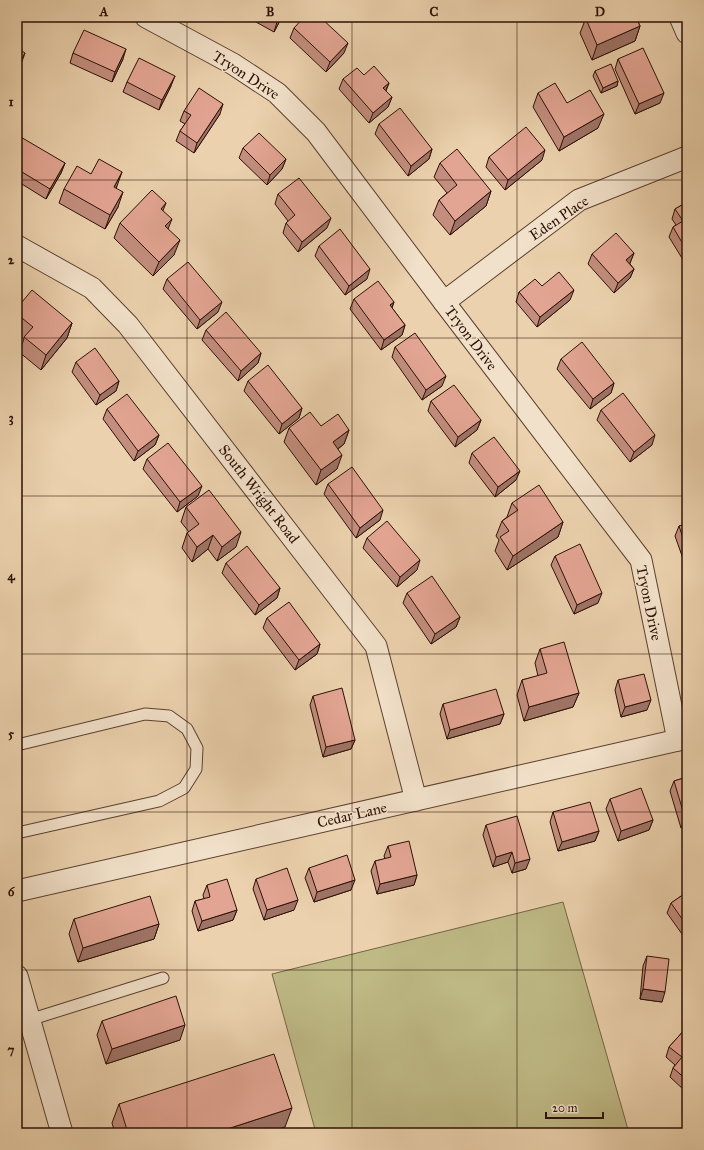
<svg xmlns="http://www.w3.org/2000/svg" width="704" height="1150" viewBox="0 0 704 1150" font-family="'IM FELL Great Primer',serif">
<rect width="100%" height="100%" fill="#ebd1ad"/>
<filter id="stains"><feTurbulence type="fractalNoise" baseFrequency=".005" numOctaves="4"/><feColorMatrix values="0 0 0 0 .2 0 0 0 0 .09 0 0 0 0 .02 0 0 0 .5 -.17"/></filter>
<radialGradient id="worn" r=".72"><stop offset=".6" stop-color="#630" stop-opacity="0"/><stop offset="1" stop-color="#630" stop-opacity=".3"/></radialGradient>
<polygon fill="#beb985" stroke="#756445" points="563,902 629,1133 316,1133 272,974"/>
<g fill="none" stroke-linecap="round" stroke-linejoin="round">
<g stroke="#5c402f" stroke-width="13">
<g id="service">
<polyline points="17,745 145,714 169,716 187,729 197,748 196,769 184,788 159,801 17,833"/>
<polyline points="29,1020 163,978"/>
</g>
</g>
<g stroke="#5c402f" stroke-width="23">
<g id="minor">
<polyline points="146,17 233,64 277,93 316,132 444,302 641,560 678,740"/>
<polyline points="680,17 687,33"/>
<polyline points="17,246 92,288 128,325 376,646 416,800"/>
<polyline points="444,302 579,200 687,157"/>
<polyline points="17,891 687,738"/>
<polyline points="17,976 62,1133"/>
</g>
</g>
<use href="#service" stroke="#f2e1ca" stroke-width="11"/>
<use href="#minor" stroke="#f2e1ca" stroke-width="21"/>
</g>
<g fill="#c38e7e" stroke="#2c1005">
<polygon points="247,17 282,17 274,32"/>
<polygon points="581,17 636,17 640,26 635,41 592,60 580,33 584,23"/>
<polygon points="294,28 344,53 326,72 290,38"/>
<polygon points="73,53 123,59 112,82 70,63"/>
<polygon points="618,59 660,103 635,114 615,69"/>
<polygon points="595,71 618,81 617,86 601,93 593,76"/>
<polygon points="364,75 389,83 386,91 392,97 388,107 369,123 339,89 343,79"/>
<polygon points="127,82 171,86 159,110 123,92"/>
<polygon points="538,93 567,103 598,128 559,151 533,107"/>
<polygon points="184,111 220,114 194,153 176,141 180,131 185,124 180,121"/>
<polygon points="379,124 432,149 429,159 408,176 375,134"/>
<polygon points="17,140 65,163 61,173 46,199 17,181"/>
<polygon points="243,148 286,159 282,169 267,185 239,158"/>
<polygon points="489,157 542,160 505,190 486,167"/>
<polygon points="440,163 491,191 486,206 450,235 433,215 439,200 447,193 434,177"/>
<polygon points="91,174 117,186 116,188 118,207 105,229 59,203 64,189"/>
<polygon points="278,194 327,228 298,252 283,233 286,223 288,221 275,204"/>
<polygon points="687,202 687,261 685,263 669,237 673,227 676,225 672,219 675,209"/>
<polygon points="163,211 168,229 174,255 153,276 114,238 120,223"/>
<polygon points="319,246 367,279 345,295 315,256"/>
<polygon points="634,253 630,263 630,264 634,269 630,278 614,293 588,264 592,254"/>
<polygon points="167,279 218,312 197,329 163,289"/>
<polygon points="519,292 570,300 537,327 516,302"/>
<polygon points="354,299 394,302 392,308 405,325 402,335 381,350 350,309"/>
<polygon points="17,308 72,323 67,338 41,370 19,352 24,339 17,333"/>
<polygon points="206,330 261,353 258,363 238,381 202,340"/>
<polygon points="395,347 442,386 422,400 392,357"/>
<polygon points="561,359 614,383 611,393 590,409 557,369"/>
<polygon points="76,362 119,381 116,391 96,405 72,372"/>
<polygon points="248,381 302,408 299,418 279,434 244,391"/>
<polygon points="431,401 481,420 477,430 455,447 428,411"/>
<polygon points="107,409 159,435 155,445 134,461 103,419"/>
<polygon points="601,410 652,445 630,462 597,420"/>
<polygon points="321,426 349,430 344,444 338,449 337,469 316,485 284,442 289,428"/>
<polygon points="472,453 516,480 495,497 469,463"/>
<polygon points="147,459 198,496 177,512 143,469"/>
<polygon points="328,484 380,520 356,538 324,494"/>
<polygon points="512,503 563,522 558,537 507,570 495,551 499,540 496,536 502,521 507,517"/>
<polygon points="186,507 236,547 217,561 208,549 192,562 182,548 187,533 189,532 181,522"/>
<polygon points="687,524 687,570 675,536 679,526"/>
<polygon points="367,538 417,570 397,587 363,548"/>
<polygon points="555,556 598,603 574,614 551,565"/>
<polygon points="226,563 280,588 277,598 255,615 222,573"/>
<polygon points="407,593 460,617 456,627 431,644 403,603"/>
<polygon points="267,618 320,644 317,654 295,670 263,628"/>
<polygon points="540,649 579,693 573,707 524,721 517,695 522,680 538,676 535,663"/>
<polygon points="618,680 647,710 621,717 615,690"/>
<polygon points="313,696 355,740 351,749 323,757 310,705"/>
<polygon points="443,704 504,714 500,724 447,739 440,714"/>
<polygon points="687,777 687,827 681,828 670,791 674,781"/>
<polygon points="610,799 653,820 649,830 618,841 606,809"/>
<polygon points="553,812 599,831 595,841 558,851 550,822"/>
<polygon points="486,825 526,869 512,873 508,862 493,867 483,835"/>
<polygon points="388,846 417,875 414,885 377,894 371,871 375,861 385,859 384,856"/>
<polygon points="309,868 351,890 314,902 305,878"/>
<polygon points="256,879 294,910 264,920 253,889"/>
<polygon points="207,885 237,910 233,920 198,931 192,911 195,901 204,899 203,895"/>
<polygon points="687,892 687,941 667,913 671,903"/>
<polygon points="74,919 159,924 154,939 78,962 69,934"/>
<polygon points="647,956 662,1002 640,999 643,966"/>
<polygon points="102,1021 180,1040 106,1064 97,1035"/>
<polygon points="687,1027 687,1088 684,1090 670,1077 673,1068 675,1065 666,1057 669,1047"/>
<polygon points="119,1104 285,1127 266,1133 115,1133 112,1123"/>
</g>
<g fill="#9f7467" stroke="#2c1005">
<polygon points="280,17 282,17 274,32 277,22"/>
<polygon points="640,26 635,41 592,60 597,45"/>
<polygon points="348,43 344,53 326,72 330,62"/>
<polygon points="126,49 123,59 112,82 115,72"/>
<polygon points="25,53 20,67 17,71 17,66"/>
<polygon points="175,76 171,86 159,110 162,100"/>
<polygon points="618,81 617,86 601,93 603,88"/>
<polygon points="389,83 385,92 383,88"/>
<polygon points="664,93 660,103 635,114 639,104"/>
<polygon points="392,97 388,107 369,123 373,113"/>
<polygon points="223,104 220,114 194,153 197,143"/>
<polygon points="604,114 598,128 559,151 564,137"/>
<polygon points="432,149 429,159 408,176 411,166"/>
<polygon points="545,150 542,160 505,190 508,180"/>
<polygon points="286,159 282,169 267,185 270,175"/>
<polygon points="65,163 61,173 46,199 50,189"/>
<polygon points="122,172 117,186 108,201 114,187"/>
<polygon points="491,191 486,206 450,235 455,221"/>
<polygon points="123,192 118,207 105,229 110,215"/>
<polygon points="166,203 160,218 161,209"/>
<polygon points="331,218 327,228 298,252 302,242"/>
<polygon points="172,219 166,234 165,226"/>
<polygon points="180,240 174,255 153,276 159,262"/>
<polygon points="634,253 630,263 623,270 626,260"/>
<polygon points="687,257 687,261 685,263"/>
<polygon points="370,269 367,279 345,295 349,286"/>
<polygon points="634,269 630,278 614,293 618,283"/>
<polygon points="574,290 570,300 537,327 540,317"/>
<polygon points="222,302 218,312 197,329 200,320"/>
<polygon points="394,302 390,312 390,305"/>
<polygon points="72,323 67,338 41,370 46,355"/>
<polygon points="405,325 402,335 381,350 384,340"/>
<polygon points="261,353 258,363 238,381 241,371"/>
<polygon points="446,376 442,386 422,400 426,390"/>
<polygon points="119,381 116,391 96,405 100,395"/>
<polygon points="614,383 611,393 590,409 593,399"/>
<polygon points="302,408 299,418 279,434 282,424"/>
<polygon points="481,420 477,430 455,447 458,437"/>
<polygon points="349,430 344,444 328,456 333,442"/>
<polygon points="159,435 155,445 134,461 138,451"/>
<polygon points="655,435 652,445 630,462 634,452"/>
<polygon points="342,455 337,469 316,485 321,470"/>
<polygon points="520,471 516,480 495,497 498,487"/>
<polygon points="202,486 198,496 177,512 180,502"/>
<polygon points="383,510 380,520 356,538 360,528"/>
<polygon points="563,522 558,537 507,570 513,556"/>
<polygon points="241,532 236,547 217,561 222,547"/>
<polygon points="213,535 208,549 192,562 197,547"/>
<polygon points="420,560 417,570 397,587 400,577"/>
<polygon points="280,588 277,598 255,615 259,605"/>
<polygon points="602,593 598,603 574,614 577,605"/>
<polygon points="460,617 456,627 431,644 435,634"/>
<polygon points="320,644 317,654 295,670 299,660"/>
<polygon points="579,693 573,707 524,721 529,707"/>
<polygon points="651,700 647,710 621,717 625,707"/>
<polygon points="504,714 500,724 447,739 450,730"/>
<polygon points="355,740 351,749 323,757 326,747"/>
<polygon points="685,818 687,818 687,827 681,828"/>
<polygon points="653,820 649,830 618,841 621,831"/>
<polygon points="599,831 595,841 558,851 562,842"/>
<polygon points="512,852 508,862 493,867 496,857"/>
<polygon points="530,859 526,869 512,873 515,863"/>
<polygon points="417,875 414,885 377,894 380,884"/>
<polygon points="355,880 351,890 314,902 317,892"/>
<polygon points="298,900 294,910 264,920 267,910"/>
<polygon points="237,910 233,920 198,931 202,921"/>
<polygon points="159,924 154,939 78,962 83,948"/>
<polygon points="643,989 665,992 662,1002 640,999"/>
<polygon points="185,1025 180,1040 106,1064 112,1049"/>
<polygon points="687,1083 687,1088 684,1090"/>
<polygon points="292,1108 285,1127 266,1133 220,1133 221,1131"/>
</g>
<g fill="#e3a593" stroke="#2c1005">
<polygon points="268,17 280,17 277,22"/>
<polygon points="304,17 320,17 348,43 330,62 294,28"/>
<polygon points="589,17 636,17 640,26 597,45 586,19"/>
<polygon points="84,30 126,49 115,72 73,53"/>
<polygon points="17,48 25,53 17,66"/>
<polygon points="643,48 664,93 639,104 618,59"/>
<polygon points="139,58 175,76 162,100 127,82"/>
<polygon points="611,64 618,81 603,88 595,71"/>
<polygon points="374,66 389,83 383,88 392,97 373,113 343,79 357,68 364,75"/>
<polygon points="555,83 567,103 590,90 604,114 564,137 538,93"/>
<polygon points="199,88 223,104 197,143 180,131 191,115 184,111"/>
<polygon points="400,108 432,149 411,166 379,124"/>
<polygon points="526,127 545,150 508,180 489,157"/>
<polygon points="259,133 286,159 270,175 243,148"/>
<polygon points="19,136 65,163 50,189 17,169 17,140"/>
<polygon points="457,149 491,191 455,221 439,200 457,185 440,163"/>
<polygon points="99,159 122,172 114,187 123,192 110,215 64,189 77,166 91,174"/>
<polygon points="299,178 331,218 302,242 286,223 295,215 278,194"/>
<polygon points="152,190 166,203 161,209 172,219 165,226 180,240 159,262 120,223"/>
<polygon points="687,202 687,251 673,227 683,221 675,209"/>
<polygon points="340,229 370,269 349,286 319,246"/>
<polygon points="616,233 634,253 626,260 634,269 618,283 592,254"/>
<polygon points="188,262 222,302 200,320 167,279"/>
<polygon points="559,272 574,290 540,317 519,292 535,279 542,286"/>
<polygon points="378,281 394,302 390,305 405,325 384,340 354,299"/>
<polygon points="32,290 72,323 46,355 24,337 33,327 17,314 17,308"/>
<polygon points="226,312 261,353 241,371 206,330"/>
<polygon points="415,333 446,376 426,390 395,347"/>
<polygon points="582,342 614,383 593,399 561,359"/>
<polygon points="95,348 119,381 100,395 76,362"/>
<polygon points="268,365 302,408 282,424 248,381"/>
<polygon points="454,385 481,420 458,437 431,401"/>
<polygon points="623,393 655,435 634,452 601,410"/>
<polygon points="127,394 159,435 138,451 107,409"/>
<polygon points="310,412 321,426 338,414 349,430 333,442 342,455 321,470 289,428"/>
<polygon points="494,437 520,471 498,487 472,453"/>
<polygon points="168,443 202,486 180,502 147,459"/>
<polygon points="352,467 383,510 360,528 328,484"/>
<polygon points="539,485 563,522 513,556 500,537 509,531 502,521 518,510 512,503"/>
<polygon points="209,490 241,532 222,547 213,535 197,547 187,533 199,524 186,507"/>
<polygon points="387,521 420,560 400,577 367,538"/>
<polygon points="687,524 687,550 679,526"/>
<polygon points="580,544 602,593 577,605 555,556"/>
<polygon points="247,546 280,588 259,605 226,563"/>
<polygon points="432,576 460,617 435,634 407,593"/>
<polygon points="289,602 320,644 299,660 267,618"/>
<polygon points="564,642 579,693 529,707 522,680 547,673 540,649"/>
<polygon points="644,674 651,700 625,707 618,680"/>
<polygon points="342,688 355,740 326,747 313,696"/>
<polygon points="496,689 504,714 450,730 443,704"/>
<polygon points="687,777 687,818 685,818 674,781"/>
<polygon points="641,788 653,820 621,831 610,799"/>
<polygon points="590,802 599,831 562,842 553,812"/>
<polygon points="517,816 530,859 515,863 512,852 496,857 486,825"/>
<polygon points="409,841 417,875 380,884 375,861 391,857 388,846"/>
<polygon points="347,855 355,880 317,892 309,868"/>
<polygon points="287,868 298,900 267,910 256,879"/>
<polygon points="227,879 237,910 202,921 195,901 210,897 207,885"/>
<polygon points="687,892 687,926 671,903"/>
<polygon points="150,896 159,924 83,948 74,919"/>
<polygon points="647,956 669,959 665,992 643,989"/>
<polygon points="176,996 185,1025 112,1049 102,1021"/>
<polygon points="687,1027 687,1080 673,1068 682,1057 669,1047"/>
<polygon points="274,1054 292,1108 221,1131 221,1133 128,1133 119,1104"/>
</g>
<path fill="none" stroke="#2c1005" stroke-width="1" stroke-opacity="0.55" d="M187,17V1133M352,17V1133M517,17V1133M17,180H687M17,338H687M17,496H687M17,654H687M17,812H687M17,970H687"/>
<g text-anchor="middle" dominant-baseline="central" stroke-width="3" stroke-linejoin="round" paint-order="stroke">
<g font-size="15" fill="#2c1005" stroke="#f2e1ca">
<text transform="translate(246 75) rotate(33)">Tryon Drive</text>
<text transform="translate(559 218) rotate(-34)">Eden Place</text>
<text transform="translate(471 338) rotate(53)">Tryon Drive</text>
<text transform="translate(259 494) rotate(52)">South Wright Road</text>
<text transform="translate(649 603) rotate(78)">Tryon Drive</text>
<text transform="translate(352 815) rotate(-13)">Cedar Lane</text>
</g>
</g>
<rect width="704" height="1150" fill="none" stroke="#ebd1ad" stroke-width="44"/>
<path d="M546 1112v6h57v-6" fill="none" stroke="#2c1005" stroke-width="2"/>
<text x="552" y="1112" font-size="12" fill="#2c1005" stroke="#f2e1ca" stroke-width="3" paint-order="stroke">20 m</text>
<rect x="22" y="22" width="660" height="1106" fill="none" stroke="#2c1005" stroke-width="1.5"/>
<g font-size="13" text-anchor="middle" font-weight="bold" fill="#2c1005">
<text x="104" y="16">A</text>
<text x="270" y="16">B</text>
<text x="434" y="16">C</text>
<text x="600" y="16">D</text>
<text x="11" y="106">1</text>
<text x="11" y="264">2</text>
<text x="11" y="422">3</text>
<text x="11" y="580">4</text>
<text x="11" y="738">5</text>
<text x="11" y="896">6</text>
<text x="11" y="1054">7</text>
</g>
<rect width="100%" height="100%" filter="url(#stains)"/>
<rect width="100%" height="100%" fill="url(#worn)"/>
</svg>
